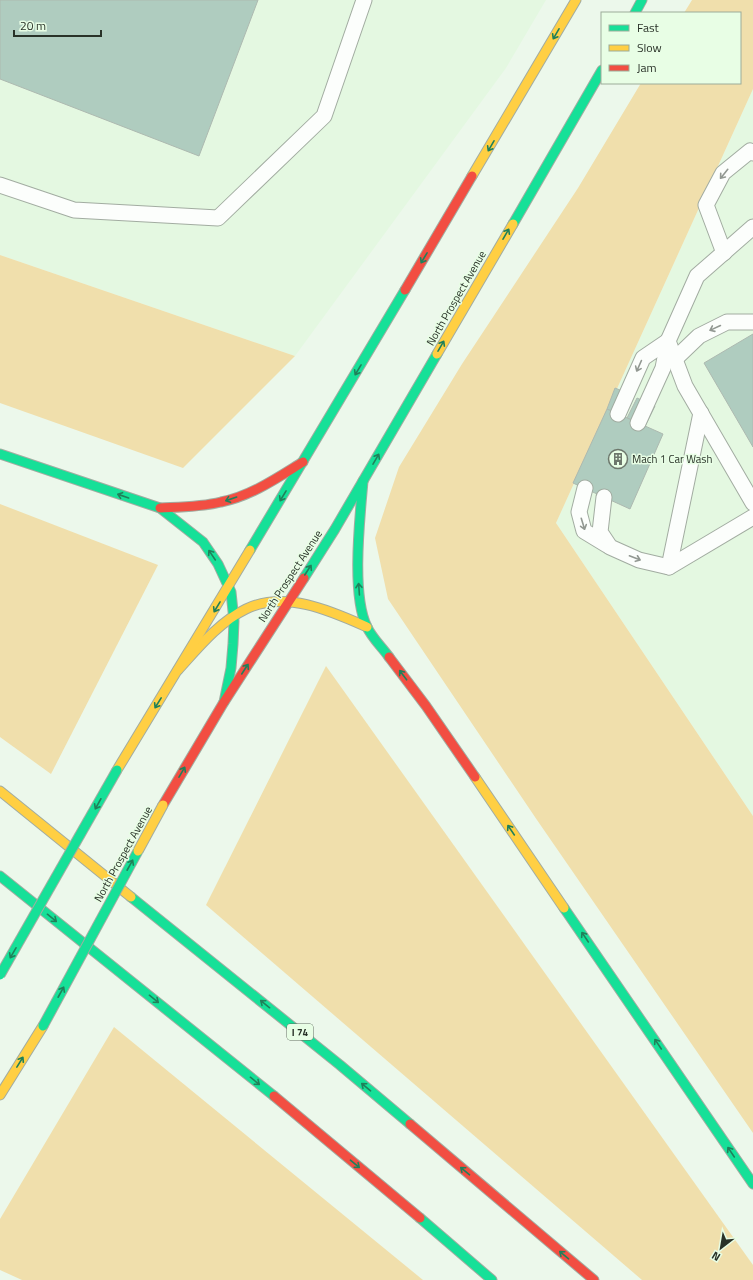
<svg xmlns="http://www.w3.org/2000/svg" width="753" height="1280" viewBox="0 0 753 1280" font-family="'Titillium Web',sans-serif">
<rect width="100%" height="100%" fill="#ecf8eb"/>
<g fill="#e4f8e1">
<polygon points="0,0 546,0 506,68 295,356 0,255"/>
<polygon points="753,89 753,816 556,523"/>
</g>
<g fill="#f0dfac">
<polygon points="692,0 753,0 753,89 556,523 753,816 753,1133 537,820 388,599 375,538 399,467 462,364 578,188 641,83 740,83 740,13 684,13"/>
<polygon points="0,255 295,356 183,468 0,403"/>
<polygon points="0,504 158,565 51,774 0,737"/>
<polygon points="326,666 753,1265 753,1280 642,1280 206,905"/>
<polygon points="114,1027 423,1280 22,1280 0,1270 0,1219"/>
</g>
<g fill="#afccbf" stroke="#adb9b0">
<polygon points="0,0 258,0 199,156 0,79"/>
<polygon points="753,334 753,447 704,363"/>
<polygon points="615,388 632,395 623,417 607,409"/>
<polygon points="637,398 655,406 645,426 627,418"/>
<polygon points="607,409 663,434 630,509 573,483"/>
</g>
<g fill="none" stroke-linecap="round" stroke-linejoin="round">
<g stroke="#a2aca1" stroke-width="17">
<g id="lane">
<polyline points="0,185 74,210 218,218 324,116 364,0"/>
<polyline points="753,227 697,276 668,341 685,386 753,503"/>
<polyline points="724,253 706,205 723,173 750,151 753,153"/>
<polyline points="675,359 699,336 727,322 753,322"/>
<polyline points="618,414 643,358 668,341"/>
<polyline points="638,423 663,368 668,342"/>
<polyline points="585,488 579,512 584,531 607,545"/>
<polyline points="604,497 600,532 610,547 639,560 669,567 753,517"/>
<polyline points="669,567 701,413"/>
</g>
</g>
<g stroke="#a2aca1" stroke-width="11">
<g id="fast">
<polyline points="635,13 642,0"/>
<polyline points="513,224 602,70"/>
<polyline points="0,454 160,508 203,542 218,564 231,592 234,621 233,644 231,668 224,702"/>
<path d="M363,481C360,517 351,595 367,627C372,638 382,647 389,657"/>
<polyline points="250,550 405,290"/>
<polyline points="304,578 335,529 437,354"/>
<polyline points="0,876 274,1096"/>
<polyline points="131,897 340,1065 410,1124"/>
<polyline points="564,908 753,1184"/>
<polyline points="420,1218 492,1280"/>
</g>
</g>
<g stroke="#a2aca1" stroke-width="11">
<g id="slow">
<polyline points="472,176 576,0"/>
<polyline points="437,354 513,224"/>
<path d="M178,670C198,648 219,622 246,609C285,590 331,611 367,627"/>
<polyline points="117,770 250,550"/>
<polyline points="475,777 564,908"/>
<polyline points="0,791 131,897"/>
<polyline points="0,1095 43,1026"/>
</g>
</g>
<g stroke="#a2aca1" stroke-width="11">
<g id="jam">
<polyline points="405,290 472,176"/>
<path d="M160,508C180,507 201,507 221,502C251,496 277,478 303,462"/>
<polyline points="389,657 426,706 475,777"/>
<polyline points="163,805 224,702 304,578"/>
<polyline points="274,1096 420,1218"/>
<polyline points="410,1124 594,1280"/>
</g>
</g>
<use href="#lane" stroke="#fcfefc" stroke-width="15"/>
<use href="#fast" stroke="#16e098" stroke-width="9"/>
<use href="#slow" stroke="#ffcf43" stroke-width="9"/>
<use href="#jam" stroke="#f24e42" stroke-width="9"/>
<g stroke="#a2aca1" stroke-width="11" stroke-linecap="butt">
<g id="fast-bridge">
<polyline points="0,975 117,770"/>
<polyline points="43,1026 138,851"/>
</g>
</g>
<g stroke="#a2aca1" stroke-width="11" stroke-linecap="butt">
<polyline id="slow-bridge" points="138,851 163,805"/>
</g>
<use href="#fast-bridge" stroke="#16e098" stroke-width="9"/>
<use href="#slow-bridge" stroke="#ffcf43" stroke-width="9"/>
</g>
<defs><path id="oneway-shaft" d="M-6 0H5M1.5-3L5.5 0L1.5 3" fill="none" stroke-width="1.6" stroke-linecap="round" stroke-linejoin="round"/></defs>
<g stroke="#20805a">
<use href="#oneway-shaft" transform="translate(556 34) rotate(120)"/>
<use href="#oneway-shaft" transform="translate(491 146) rotate(120)"/>
<use href="#oneway-shaft" transform="translate(506 234) rotate(-60)"/>
<use href="#oneway-shaft" transform="translate(424 258) rotate(121)"/>
<use href="#oneway-shaft" transform="translate(441 346) rotate(-60)"/>
<use href="#oneway-shaft" transform="translate(358 370) rotate(121)"/>
<use href="#oneway-shaft" transform="translate(376 459) rotate(-60)"/>
<use href="#oneway-shaft" transform="translate(123 496) rotate(-161)"/>
<use href="#oneway-shaft" transform="translate(283 496) rotate(121)"/>
<use href="#oneway-shaft" transform="translate(231 499) rotate(161)"/>
<use href="#oneway-shaft" transform="translate(212 555) rotate(-124)"/>
<use href="#oneway-shaft" transform="translate(308 570) rotate(-57)"/>
<use href="#oneway-shaft" transform="translate(359 589) rotate(-94)"/>
<use href="#oneway-shaft" transform="translate(217 607) rotate(121)"/>
<use href="#oneway-shaft" transform="translate(245 669) rotate(-57)"/>
<use href="#oneway-shaft" transform="translate(403 675) rotate(-127)"/>
<use href="#oneway-shaft" transform="translate(158 703) rotate(122)"/>
<use href="#oneway-shaft" transform="translate(182 772) rotate(-60)"/>
<use href="#oneway-shaft" transform="translate(98 804) rotate(119)"/>
<use href="#oneway-shaft" transform="translate(511 830) rotate(-124)"/>
<use href="#oneway-shaft" transform="translate(130 865) rotate(-61)"/>
<use href="#oneway-shaft" transform="translate(52 918) rotate(39)"/>
<use href="#oneway-shaft" transform="translate(585 937) rotate(-124)"/>
<use href="#oneway-shaft" transform="translate(13 953) rotate(120)"/>
<use href="#oneway-shaft" transform="translate(61 992) rotate(-61)"/>
<use href="#oneway-shaft" transform="translate(154 999) rotate(39)"/>
<use href="#oneway-shaft" transform="translate(265 1004) rotate(-141)"/>
<use href="#oneway-shaft" transform="translate(658 1044) rotate(-124)"/>
<use href="#oneway-shaft" transform="translate(20 1062) rotate(-58)"/>
<use href="#oneway-shaft" transform="translate(255 1081) rotate(39)"/>
<use href="#oneway-shaft" transform="translate(366 1087) rotate(-140)"/>
<use href="#oneway-shaft" transform="translate(731 1152) rotate(-124)"/>
<use href="#oneway-shaft" transform="translate(355 1164) rotate(40)"/>
<use href="#oneway-shaft" transform="translate(465 1171) rotate(-140)"/>
<use href="#oneway-shaft" transform="translate(564 1255) rotate(-140)"/>
</g>
<g stroke="#929892">
<use href="#oneway-shaft" transform="translate(724 174) rotate(129)"/>
<use href="#oneway-shaft" transform="translate(715 328) rotate(155)"/>
<use href="#oneway-shaft" transform="translate(639 366) rotate(114)"/>
<use href="#oneway-shaft" transform="translate(583 524) rotate(73)"/>
<use href="#oneway-shaft" transform="translate(635 558) rotate(21)"/>
</g>
<defs>
<g id="building-ring" transform="scale(1)"><circle r="9.5" fill="#e8fee5" stroke="#6d776c" stroke-width="1.5"/><path d="M-4-6H4V6H1V3H-1V6H-4ZM-2.5-4.3h1.7v1.8h-1.7ZM.8-4.3h1.7v1.8H.8ZM-2.5-1h1.7V.8h-1.7ZM.8-1h1.7V.8H.8Z" fill="#6d776c"/></g>
</defs>
<g fill-rule="evenodd">
<use href="#building-ring" x="618" y="459"/>
</g>
<g text-anchor="middle" dominant-baseline="central" stroke-width="3" stroke-linejoin="round" paint-order="stroke">
<rect fill="#e8fee5" stroke="#626f61" stroke-width="1" x="287" y="1024" width="26" height="16" rx="3"/>
<g font-size="10" font-weight="bold" fill="#293228">
<text x="300" y="1032">I 74</text>
</g>
<g font-size="11" fill="#293228" stroke="#e8fee5">
<text transform="translate(456 298) rotate(-60)">North Prospect Avenue</text>
<text transform="translate(290 576) rotate(-57)">North Prospect Avenue</text>
<text transform="translate(123 854) rotate(-61)">North Prospect Avenue</text>
</g>
<g font-size="11" fill="#293228" stroke="#e8fee5" text-anchor="start">
<text x="632" y="459">Mach 1 Car Wash</text>
</g>
</g>
<rect x="601" y="12" width="140" height="72" fill="#e8fee5" stroke="#9cac99"/>
<rect x="609" y="25" width="20" height="6" fill="#16e098" stroke="#9cac99"/>
<text x="637" y="32" font-size="12" fill="#293228">Fast</text>
<rect x="609" y="45" width="20" height="6" fill="#ffcf43" stroke="#9cac99"/>
<text x="637" y="52" font-size="12" fill="#293228">Slow</text>
<rect x="609" y="65" width="20" height="6" fill="#f24e42" stroke="#9cac99"/>
<text x="637" y="72" font-size="12" fill="#293228">Jam</text>
<g transform="translate(721 1248) rotate(211)" stroke="#e8fee5" stroke-width="3" paint-order="stroke">
<path d="M0-3L7 15L0 10L-7 15Z" fill="#293228"/>
<text y="-6" font-size="11" font-weight="bold" text-anchor="middle" fill="#293228">N</text>
</g>
<path d="M14 30v6h87v-6" fill="none" stroke="#293228" stroke-width="2"/>
<text x="20" y="30" font-size="12" fill="#293228" stroke="#e8fee5" stroke-width="3" paint-order="stroke">20 m</text>
</svg>
